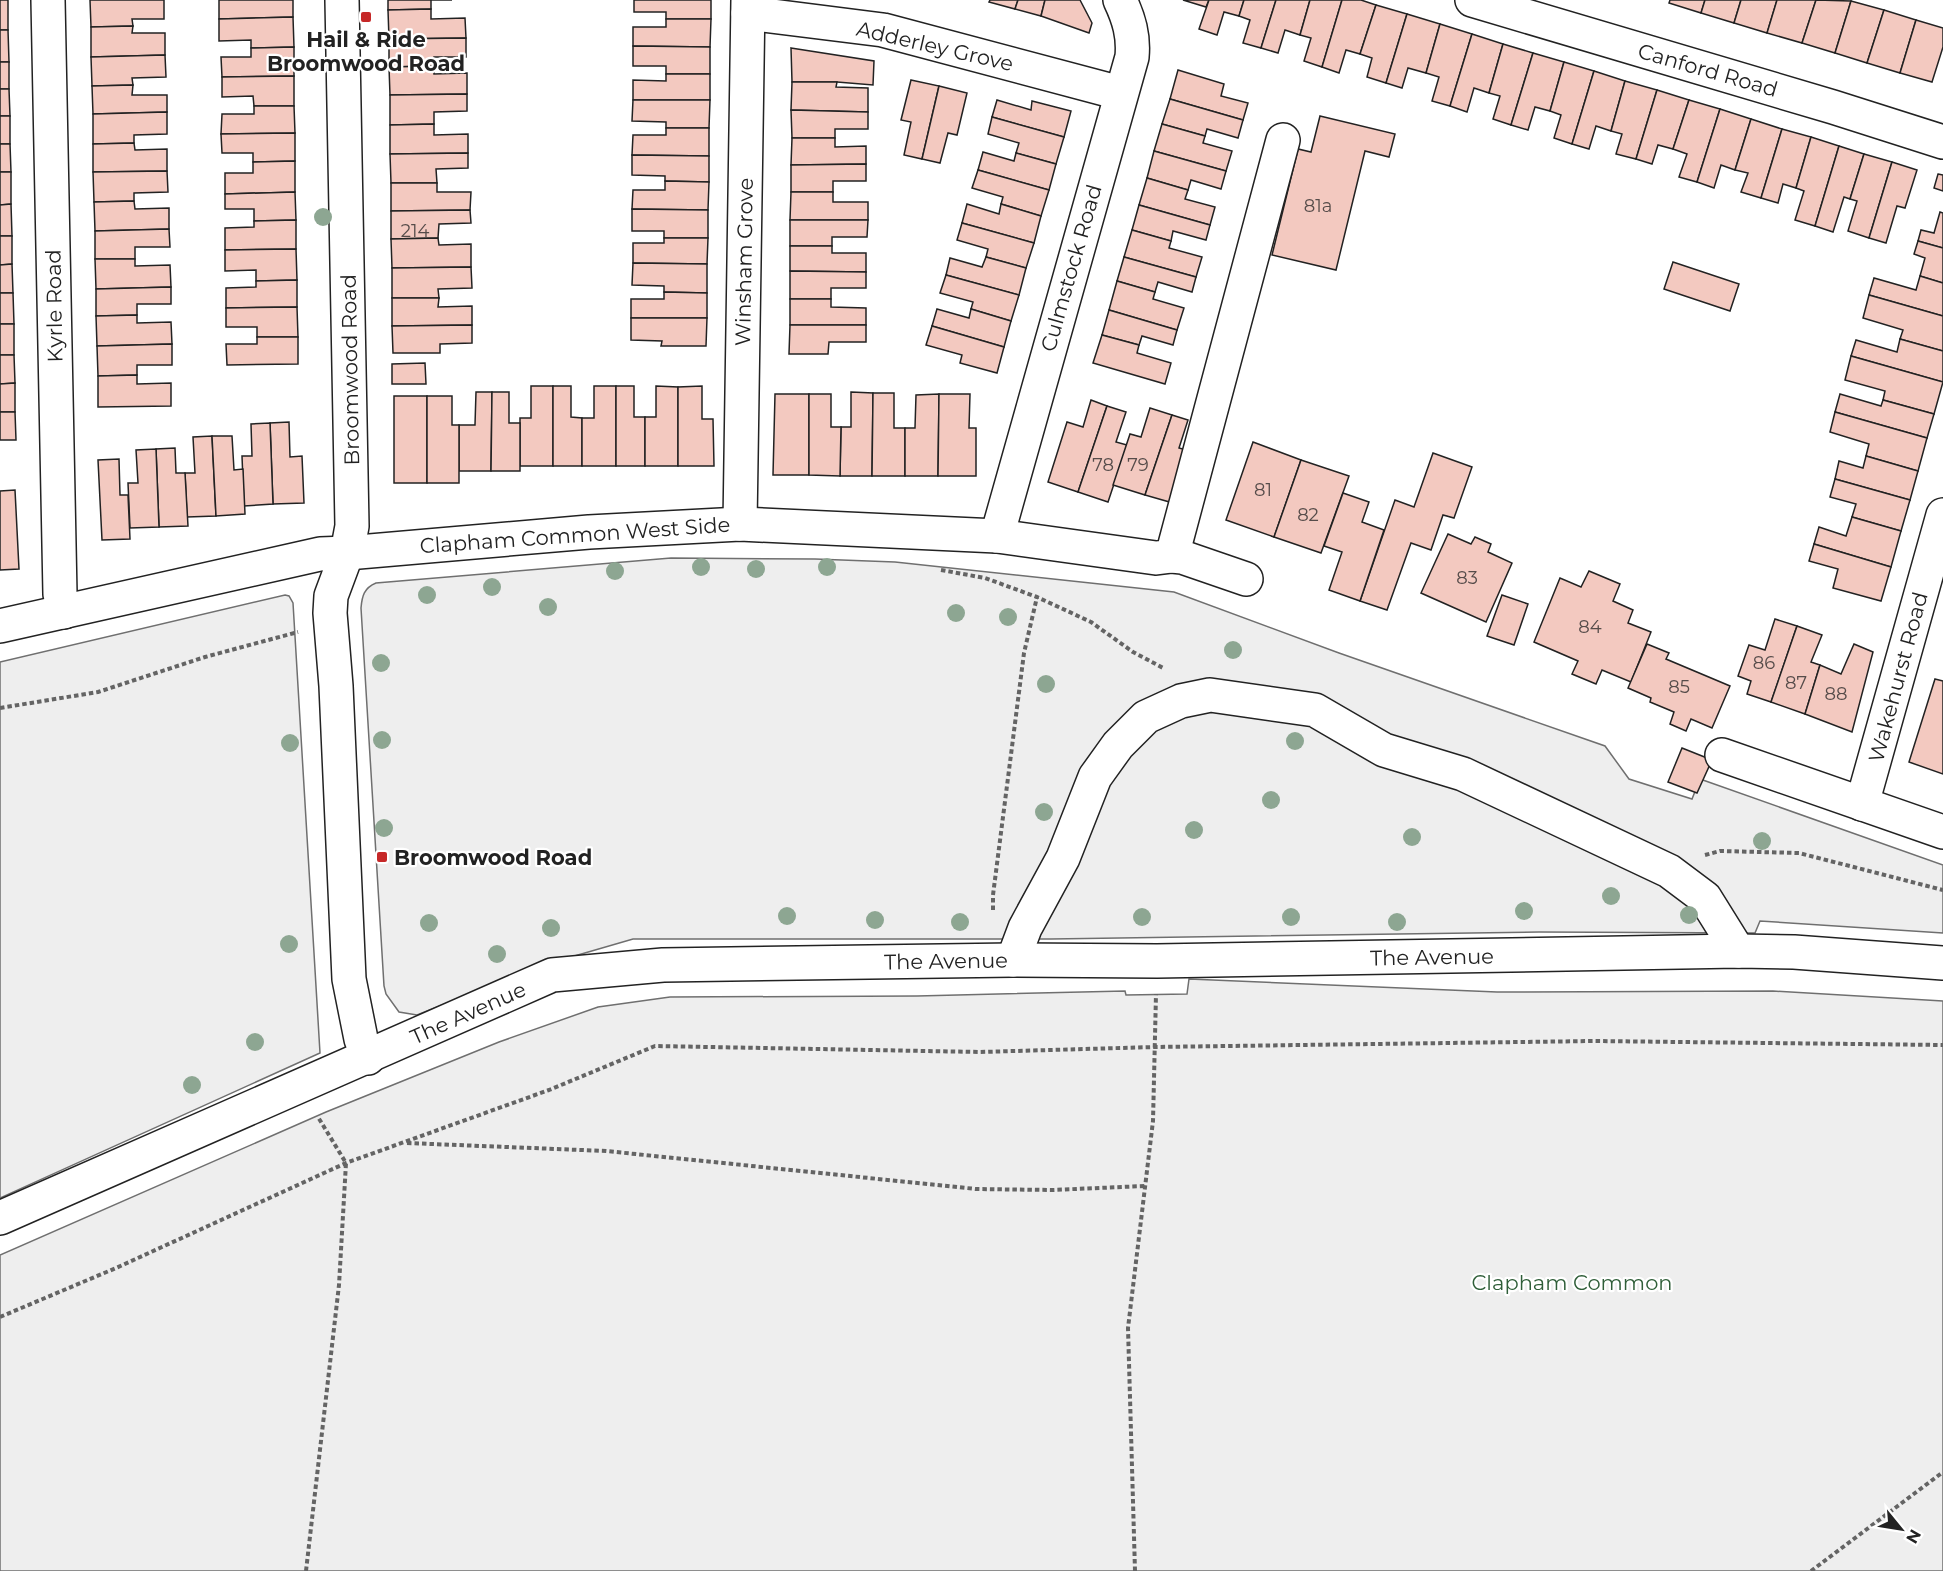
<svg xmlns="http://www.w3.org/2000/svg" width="1943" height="1571" viewBox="0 0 1943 1571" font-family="Montserrat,sans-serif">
<rect width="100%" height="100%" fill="#fff"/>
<g fill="#eee" stroke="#6f6f6f" stroke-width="1.5">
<path d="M671,558L815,559L895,562L1174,592L1339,653L1605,746L1629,779L1692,799L1700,779L1943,865V933L1760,921L1755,933L1539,932L1051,939H633L540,966L417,1015L399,1012L386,994L384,986L361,608C362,596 364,588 376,583Z"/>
<polygon points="285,595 289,596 293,603 320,1053 0,1198 0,662"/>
<polygon points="1189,979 1497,992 1773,991 1943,1001 1943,1571 0,1571 0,1255 326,1112 499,1042 598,1007 670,997 917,996 1125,991 1126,995 1187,994"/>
</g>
<g fill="#f3c9c0" stroke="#222" stroke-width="1.5">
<rect x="0" y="0" width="8" height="30"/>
<polygon points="90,0 164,0 164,19 132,19 133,26 91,27"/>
<polygon points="219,0 293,0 293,17 219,19"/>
<polygon points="388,0 452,0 431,0 431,9 388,10"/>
<polygon points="634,0 711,0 711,19 666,19 666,12 634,12"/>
<polygon points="990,0 1018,0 1015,9 989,2"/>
<polygon points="1018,0 1045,0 1041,16 1015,9"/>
<polygon points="1045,0 1080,0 1092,23 1089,33 1041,16"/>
<polygon points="1183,0 1209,0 1206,7"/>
<polygon points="1209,0 1244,0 1239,16 1224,12 1217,35 1199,29"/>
<polygon points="1244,0 1276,0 1261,48 1243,43 1250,20 1239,16"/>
<polygon points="1276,0 1310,0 1300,35 1285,30 1278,53 1261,48"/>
<polygon points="1310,0 1342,0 1322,67 1304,61 1311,38 1300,35"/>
<polygon points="1342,0 1361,0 1376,5 1360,54 1346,50 1339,73 1322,67"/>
<polygon points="1670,0 1705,0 1701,13 1669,3"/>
<polygon points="1705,0 1741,0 1734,23 1701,13"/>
<polygon points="1741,0 1777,0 1767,33 1734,23"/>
<polygon points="1777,0 1816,0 1802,43 1767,33"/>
<polygon points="1816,0 1851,1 1835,53 1802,43"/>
<polygon points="1851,1 1884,10 1867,63 1835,53"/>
<polygon points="1376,5 1407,14 1386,83 1367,77 1372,58 1360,54"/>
<polygon points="431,9 431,19 465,18 466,38 389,39 388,10"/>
<polygon points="1884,10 1916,20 1900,73 1867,63"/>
<polygon points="1407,14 1440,24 1426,73 1408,68 1402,88 1386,83"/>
<polygon points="293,17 294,47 251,48 251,40 219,41 219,19"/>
<polygon points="666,19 711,19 710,47 633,46 633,27 666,27"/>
<polygon points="1916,20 1943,28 1943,47 1932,82 1900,73"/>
<polygon points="1440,24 1472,34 1450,106 1432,101 1439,77 1426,73"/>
<polygon points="133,26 132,33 165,33 165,55 91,57 91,27"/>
<polygon points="0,30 8,30 9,62 0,62"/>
<polygon points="1472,34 1503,44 1489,93 1474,88 1467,112 1450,106"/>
<polygon points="466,38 466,57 434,57 434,66 389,67 389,39"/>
<polygon points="1503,44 1533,53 1511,125 1493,119 1500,96 1489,93"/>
<polygon points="633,46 710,47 710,74 666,74 666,66 633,66"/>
<polygon points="294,47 294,76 222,77 221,57 251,57 251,48"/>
<polygon points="791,48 874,61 873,85 837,82 792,82"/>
<polygon points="1533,53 1564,62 1550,111 1535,107 1528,130 1511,125"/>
<polygon points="165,55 166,77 132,78 133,85 92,86 91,57"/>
<rect x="0" y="62" width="9" height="27"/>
<polygon points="1564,62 1594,71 1572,144 1554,138 1561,115 1550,111"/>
<polygon points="434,66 434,74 467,73 467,94 390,95 389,67"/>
<polygon points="1178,70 1224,84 1221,96 1248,103 1243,120 1170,99"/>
<polygon points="1594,71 1625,81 1611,131 1596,126 1589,149 1572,144"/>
<polygon points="666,74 710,74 710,100 633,100 633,80 666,81"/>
<polygon points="294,76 294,106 254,106 253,96 222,97 222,77"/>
<polygon points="911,80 939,86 922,159 904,155 911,122 901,120"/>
<polygon points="1625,81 1657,90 1636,159 1616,154 1622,134 1611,131"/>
<polygon points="792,82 837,82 836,87 868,88 868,112 791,110"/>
<polygon points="133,85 132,95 167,95 167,112 93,114 92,86"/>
<polygon points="939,86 967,93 957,135 948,133 940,163 922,159"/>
<polygon points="0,89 9,89 10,116 0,116"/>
<polygon points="1657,90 1689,100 1673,149 1658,145 1652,164 1636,159"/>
<polygon points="467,94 467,111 434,112 434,124 390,125 390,95"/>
<polygon points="1170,99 1243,120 1238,138 1207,129 1205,136 1162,124"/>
<polygon points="633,100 710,100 709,128 666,128 666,122 632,121"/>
<polygon points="997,100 1031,110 1032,101 1071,111 1064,137 992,117"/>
<polygon points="1689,100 1720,109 1697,182 1679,177 1687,154 1673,149"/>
<polygon points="254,106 294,106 295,133 221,134 222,114 254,114"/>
<polygon points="1720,109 1751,119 1735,170 1721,165 1714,188 1697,182"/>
<polygon points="791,110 868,112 868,129 835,129 835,138 792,138"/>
<polygon points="167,112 167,134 134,135 134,143 93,144 93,114"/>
<rect x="0" y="116" width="10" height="28"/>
<polygon points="1320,116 1395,134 1389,157 1365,151 1336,270 1272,255 1298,149 1311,152"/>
<polygon points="992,117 1064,137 1056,164 1016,153 1019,143 988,134"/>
<polygon points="1751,119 1782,129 1761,198 1741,192 1748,173 1735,170"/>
<polygon points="434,124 434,135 468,134 468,153 390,154 390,125"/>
<polygon points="1162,124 1205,136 1203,143 1232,151 1226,171 1154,151"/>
<polygon points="666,128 709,128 709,156 632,155 633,135 666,135"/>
<polygon points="1782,129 1811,137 1796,188 1783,184 1778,203 1761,198"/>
<polygon points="295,133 295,161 253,162 253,153 222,153 221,134"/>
<polygon points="1811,137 1839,146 1815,226 1795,220 1804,191 1796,188"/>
<polygon points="792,138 835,138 835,147 866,146 866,164 791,165"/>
<polygon points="134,143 135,150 167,149 167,171 93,172 93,144"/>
<polygon points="0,144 10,144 11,172 0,172"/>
<polygon points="1839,146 1864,154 1850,199 1844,197 1833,232 1815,226"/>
<polygon points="1154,151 1226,171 1221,189 1191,180 1188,190 1147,178"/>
<polygon points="983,152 1014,161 1016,153 1056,164 1049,190 978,170"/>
<polygon points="468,153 468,168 436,169 437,183 391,183 390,154"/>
<polygon points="1864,154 1892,162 1869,238 1848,231 1857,201 1850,199"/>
<polygon points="632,155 709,156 709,182 665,181 665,176 632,175"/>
<polygon points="295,161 295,192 225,194 225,173 253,173 253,162"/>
<polygon points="1892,162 1917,170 1905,208 1897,206 1886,243 1869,238"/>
<polygon points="866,164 866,181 833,181 833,192 791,192 791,165"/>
<polygon points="978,170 1049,190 1041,216 1001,204 1003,197 972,188"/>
<polygon points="167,171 168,192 134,193 134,201 94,202 93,172"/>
<polygon points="0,172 11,172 11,204 0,205"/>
<polygon points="1938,174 1943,175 1943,191 1934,188"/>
<polygon points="1147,178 1188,190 1185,199 1215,207 1210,225 1139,205"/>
<polygon points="665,181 709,182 708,210 632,209 633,190 665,190"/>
<polygon points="391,183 437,183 437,192 471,192 470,210 391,211"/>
<polygon points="295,192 296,220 254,221 254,209 225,209 225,194"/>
<polygon points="791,192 833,192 833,202 868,202 868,220 790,220"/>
<polygon points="134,201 135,209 169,208 169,229 95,231 94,202"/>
<polygon points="11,204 12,236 0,236 0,205"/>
<polygon points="967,204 999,214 1001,204 1041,216 1034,243 962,223"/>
<polygon points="1139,205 1210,225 1206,240 1173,231 1171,241 1132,230"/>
<polygon points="632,209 708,210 708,238 664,238 664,231 632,231"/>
<polygon points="470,210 471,223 439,224 438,238 391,239 391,211"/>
<polygon points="1940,212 1943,213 1943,248 1918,241 1921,230 1934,233"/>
<polygon points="296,220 296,249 225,250 225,228 254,227 254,221"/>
<polygon points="790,220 868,220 867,237 832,237 832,246 790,246"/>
<polygon points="962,223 1034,243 1026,268 986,257 988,249 957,240"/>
<polygon points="169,229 170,247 135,247 135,259 95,259 95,231"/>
<polygon points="1132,230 1171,241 1169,248 1202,257 1196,277 1124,257"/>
<polygon points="0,236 12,236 12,264 0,265"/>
<polygon points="438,238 439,245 471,244 471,267 392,268 391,239"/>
<polygon points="664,238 708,238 707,264 633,263 633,243 664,243"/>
<polygon points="1918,241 1943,248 1943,283 1920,276 1925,258 1914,254"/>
<polygon points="790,246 832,246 832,253 866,253 866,272 790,271"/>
<polygon points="296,249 297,280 256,281 256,270 225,271 225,250"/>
<polygon points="986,257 1026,268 1019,295 946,275 950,258 982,267"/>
<polygon points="1124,257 1196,277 1192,292 1158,282 1155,292 1117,281"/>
<polygon points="95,259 135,259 135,266 170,265 171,287 96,289"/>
<polygon points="1673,262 1739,284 1730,311 1664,289"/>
<polygon points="633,263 707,264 707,293 664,292 664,286 632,285"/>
<polygon points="12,264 13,293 0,293 0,265"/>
<polygon points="471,267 472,288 438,289 439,298 392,298 392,268"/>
<polygon points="790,271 866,272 866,288 831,288 831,299 790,299"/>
<polygon points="946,275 1019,295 1011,321 971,309 973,302 940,293"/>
<polygon points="1920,276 1943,283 1943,316 1869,295 1874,278 1916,290"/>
<polygon points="297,280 297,307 226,308 226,288 256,287 256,281"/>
<polygon points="1117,281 1155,292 1153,299 1184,308 1177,330 1109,310"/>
<polygon points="171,287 171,304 137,304 137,315 96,316 96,289"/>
<polygon points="664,292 707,293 707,318 631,318 631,299 664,299"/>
<polygon points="0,293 13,293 14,324 0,324"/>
<polygon points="1869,295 1943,316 1943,351 1900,339 1903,330 1863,318"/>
<polygon points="392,298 439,298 438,307 472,306 472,325 392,326"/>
<polygon points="790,299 831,299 831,307 866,308 866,325 790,325"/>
<polygon points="297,307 298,337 257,337 257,327 226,327 226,308"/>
<polygon points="937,309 969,318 971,309 1011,321 1004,347 932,326"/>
<polygon points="1109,310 1177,330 1173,345 1142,336 1139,345 1102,335"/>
<polygon points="137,315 137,323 171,322 172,344 97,346 96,316"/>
<polygon points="631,318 707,318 706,346 661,346 662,341 631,340"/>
<rect x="0" y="324" width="14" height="31"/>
<polygon points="472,325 472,343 440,344 440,353 393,353 392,326"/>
<polygon points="790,325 866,325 866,342 829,342 828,354 789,354"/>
<polygon points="932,326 1004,347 997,373 960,363 962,355 926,345"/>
<polygon points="1102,335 1139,345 1137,353 1171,363 1165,384 1093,363"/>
<polygon points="257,337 298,337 298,364 227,365 226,344 257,344"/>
<polygon points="1900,339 1943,351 1943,382 1851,356 1856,340 1897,352"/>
<polygon points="172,344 172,365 137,365 137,375 98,376 97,346"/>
<polygon points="0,355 14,355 15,383 0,384"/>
<polygon points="1851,356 1943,382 1934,414 1883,400 1885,391 1845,380"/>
<polygon points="425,363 426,384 392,384 392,364"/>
<polygon points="137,375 137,384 171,383 171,406 98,407 98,376"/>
<polygon points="15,383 15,412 0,412 0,384"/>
<polygon points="531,386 553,386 553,466 520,466 520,418 531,418"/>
<polygon points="553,386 571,386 571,417 582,418 582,466 553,466"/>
<polygon points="594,386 616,386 616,466 582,466 582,418 594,418"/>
<polygon points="616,386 634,386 634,417 645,417 645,466 616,466"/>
<polygon points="656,386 678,387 678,466 645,466 645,417 656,417"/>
<polygon points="702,386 702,419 713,419 714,466 678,466 678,387"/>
<polygon points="476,392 492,392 491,471 459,471 459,425 475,425"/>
<polygon points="492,392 509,392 509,423 520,423 520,471 491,471"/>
<polygon points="851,392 873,393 872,476 840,476 841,427 851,427"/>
<polygon points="873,393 894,393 894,428 905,428 905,476 872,476"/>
<polygon points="775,394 809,394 809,475 773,475"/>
<polygon points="809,394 831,394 831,427 841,427 840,476 809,475"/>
<polygon points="939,394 938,476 905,476 905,428 915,428 916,395"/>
<polygon points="939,394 970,394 969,428 976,428 976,476 938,476"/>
<polygon points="1840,394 1881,406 1883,400 1934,414 1927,438 1835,412"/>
<rect x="394" y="396" width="33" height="87"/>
<polygon points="427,396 452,396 452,425 459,425 459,483 427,483"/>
<polygon points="1091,400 1107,406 1078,492 1048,482 1067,422 1083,427"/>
<polygon points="1107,406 1126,412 1116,442 1127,445 1108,502 1078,492"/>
<polygon points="1150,408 1172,415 1145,495 1113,485 1130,434 1141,437"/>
<polygon points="0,412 15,412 16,440 0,440"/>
<polygon points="1835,412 1927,438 1918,471 1866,456 1869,444 1830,432"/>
<polygon points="1172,415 1188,420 1179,448 1190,451 1173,503 1145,495"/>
<polygon points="289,422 290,457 302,456 304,503 273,504 270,423"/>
<polygon points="270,423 273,504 244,506 242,456 252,456 251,424"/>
<polygon points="212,436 216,516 187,517 185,473 195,473 193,437"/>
<polygon points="212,436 232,436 234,470 243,469 245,514 216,516"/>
<polygon points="1253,442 1301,460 1274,537 1226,520"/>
<polygon points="175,448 176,473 185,473 188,526 159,527 156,449"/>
<polygon points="156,449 159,527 130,528 128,483 138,483 136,450"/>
<polygon points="1433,453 1472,467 1454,518 1443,515 1431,550 1411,543 1387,610 1360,601 1395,500 1414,507"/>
<polygon points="1866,456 1918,471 1910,500 1835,479 1839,461 1863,468"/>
<polygon points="119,459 120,495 128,495 130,539 102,540 98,460"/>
<polygon points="1301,460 1349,476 1321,553 1274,537"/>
<polygon points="1835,479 1910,500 1901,531 1852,517 1856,504 1830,497"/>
<polygon points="15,490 19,569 0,570 0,491"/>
<polygon points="1343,493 1369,502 1362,522 1384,530 1360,601 1329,590 1342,552 1324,546"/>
<polygon points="1852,517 1901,531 1891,567 1814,544 1819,527 1846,536"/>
<polygon points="1448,534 1471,544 1475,537 1491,544 1488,552 1512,563 1486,622 1421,593"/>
<polygon points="1814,544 1891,567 1881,601 1833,588 1838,569 1809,561"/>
<polygon points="1589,571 1620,584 1613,601 1633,610 1628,623 1651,632 1631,682 1602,670 1596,684 1572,674 1578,661 1534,642 1560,578 1581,587"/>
<polygon points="1502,595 1528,604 1514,645 1487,636"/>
<polygon points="1775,619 1797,626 1771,702 1747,694 1751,681 1738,676 1749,645 1765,650"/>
<polygon points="1797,626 1822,635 1811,662 1820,665 1805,714 1771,702"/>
<polygon points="1647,644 1669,653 1666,659 1730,686 1712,728 1691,719 1686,731 1670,724 1674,712 1650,702 1651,698 1628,688"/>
<polygon points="1854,644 1873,652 1852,732 1805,714 1820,665 1841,674"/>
<polygon points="1935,679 1943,681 1943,774 1909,762"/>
<polygon points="1682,748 1712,760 1697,793 1668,782"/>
</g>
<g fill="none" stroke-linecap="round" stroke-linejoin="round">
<g stroke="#222" stroke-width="36">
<g id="minor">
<polyline points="48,0 60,594 64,612"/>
<polyline points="342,0 352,526 347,553 331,596 330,613 336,686 349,979 361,1039 368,1058"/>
<polyline points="1472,0 1833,107 1943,142"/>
<polyline points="748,13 883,30 1120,93"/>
<polyline points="740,524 748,0"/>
<path d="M997,536L1132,57C1134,36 1129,19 1120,0"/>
<polyline points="1172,556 1182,557 1246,579"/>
<polyline points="0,626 320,554 347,553 589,532 740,524 997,536 1156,558 1172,556 1283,140"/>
<polyline points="1722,755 1943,832"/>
<polyline points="1862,804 1943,515"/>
<polyline points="1013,960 1025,928 1063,858 1095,777 1118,745 1146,717 1181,701 1210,695 1315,710 1384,750 1463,774 1669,871 1705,898 1738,951"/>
</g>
</g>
<g stroke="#222" stroke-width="36">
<polyline id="highway" points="0,1218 552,975 663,965 1013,960 1157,961 1738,951 1794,952 1943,963"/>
</g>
<g stroke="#646464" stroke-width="4" stroke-dasharray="4.5 3" stroke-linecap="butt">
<polyline points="941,570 985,578 1037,597 1091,622 1133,652 1165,669"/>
<polyline points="0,708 98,692 205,657 298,632"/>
<polyline points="1705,855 1720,851 1799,853 1943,890"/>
<polyline points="993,910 993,895 1024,653 1037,597"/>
<polyline points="407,1143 606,1151 976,1189 1052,1190 1145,1186"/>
<polyline points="0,1317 116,1268 346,1163 549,1090 655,1046 980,1052 1155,1047 1594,1041 1943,1045"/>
<polyline points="306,1571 339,1285 346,1163 318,1117"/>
<polyline points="1135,1571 1128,1328 1153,1121 1156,994"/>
<polyline points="1811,1571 1943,1472"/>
</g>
<use href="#minor" stroke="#fff" stroke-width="33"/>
<use href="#highway" stroke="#fff" stroke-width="33"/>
</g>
<g fill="#8da692">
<circle cx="323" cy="217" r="9"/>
<circle cx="701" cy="567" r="9"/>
<circle cx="827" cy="567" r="9"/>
<circle cx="756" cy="569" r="9"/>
<circle cx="615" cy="571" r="9"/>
<circle cx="492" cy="587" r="9"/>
<circle cx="427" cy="595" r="9"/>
<circle cx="548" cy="607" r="9"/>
<circle cx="956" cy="613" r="9"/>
<circle cx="1008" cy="617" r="9"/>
<circle cx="1233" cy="650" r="9"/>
<circle cx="381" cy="663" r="9"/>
<circle cx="1046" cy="684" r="9"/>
<circle cx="382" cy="740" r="9"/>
<circle cx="1295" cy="741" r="9"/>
<circle cx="290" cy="743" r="9"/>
<circle cx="1271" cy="800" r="9"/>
<circle cx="1044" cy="812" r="9"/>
<circle cx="384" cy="828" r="9"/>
<circle cx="1194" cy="830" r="9"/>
<circle cx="1412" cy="837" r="9"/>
<circle cx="1762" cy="841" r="9"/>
<circle cx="1611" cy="896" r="9"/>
<circle cx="1524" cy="911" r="9"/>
<circle cx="1689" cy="915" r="9"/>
<circle cx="787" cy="916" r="9"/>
<circle cx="1142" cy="917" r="9"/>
<circle cx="1291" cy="917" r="9"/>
<circle cx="875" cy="920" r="9"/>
<circle cx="960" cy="922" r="9"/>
<circle cx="1397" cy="922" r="9"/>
<circle cx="429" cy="923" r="9"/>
<circle cx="551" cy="928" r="9"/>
<circle cx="289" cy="944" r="9"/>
<circle cx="497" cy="954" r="9"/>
<circle cx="255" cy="1042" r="9"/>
<circle cx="192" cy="1085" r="9"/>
</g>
<g fill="#c62828" stroke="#fff" stroke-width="2">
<rect x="360" y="11" width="12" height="12" rx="3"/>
<rect x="376" y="851" width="12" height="12" rx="3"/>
</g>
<g text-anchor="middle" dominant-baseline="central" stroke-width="4.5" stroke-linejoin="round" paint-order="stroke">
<g font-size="18" fill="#564c4a">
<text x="1318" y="206">81a</text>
<text x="415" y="231">214</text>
<text x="1103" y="465">78</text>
<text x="1138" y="465">79</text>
<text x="1263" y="490">81</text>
<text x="1308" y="515">82</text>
<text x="1467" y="578">83</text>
<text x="1590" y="627">84</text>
<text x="1764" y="663">86</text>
<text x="1796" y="683">87</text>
<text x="1679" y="687">85</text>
<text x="1836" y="694">88</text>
</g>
<g font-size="21" font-weight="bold" fill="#222" stroke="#fff">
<text x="366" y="39">Hail &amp; Ride<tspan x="366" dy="24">Broomwood Road</tspan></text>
<text x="394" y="857" text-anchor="start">Broomwood Road</text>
</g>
<g font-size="21" fill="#222" stroke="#fff">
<text transform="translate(935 46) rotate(13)">Adderley Grove</text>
<text transform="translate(1708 70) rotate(16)">Canford Road</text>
<text transform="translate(744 262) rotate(-89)">Winsham Grove</text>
<text transform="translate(1071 268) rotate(-74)">Culmstock Road</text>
<text transform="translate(54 306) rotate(-91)">Kyrle Road</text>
<text transform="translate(350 370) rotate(-91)">Broomwood Road</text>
<text transform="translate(575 535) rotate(-4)">Clapham Common West Side</text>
<text transform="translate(1898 677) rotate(-75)">Wakehurst Road</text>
<text transform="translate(1432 957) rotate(-1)">The Avenue</text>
<text transform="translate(946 961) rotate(-1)">The Avenue</text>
<text transform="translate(468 1013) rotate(-24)">The Avenue</text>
</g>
<g font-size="21" fill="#2f5e38" stroke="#fff">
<text x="1572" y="1282">Clapham Common</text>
</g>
</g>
<g transform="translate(1901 1529) rotate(120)" stroke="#ffffff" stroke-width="4.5" paint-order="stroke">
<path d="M0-4.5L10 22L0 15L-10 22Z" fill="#222222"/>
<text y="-9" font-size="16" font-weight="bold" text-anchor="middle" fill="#222222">N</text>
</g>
</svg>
